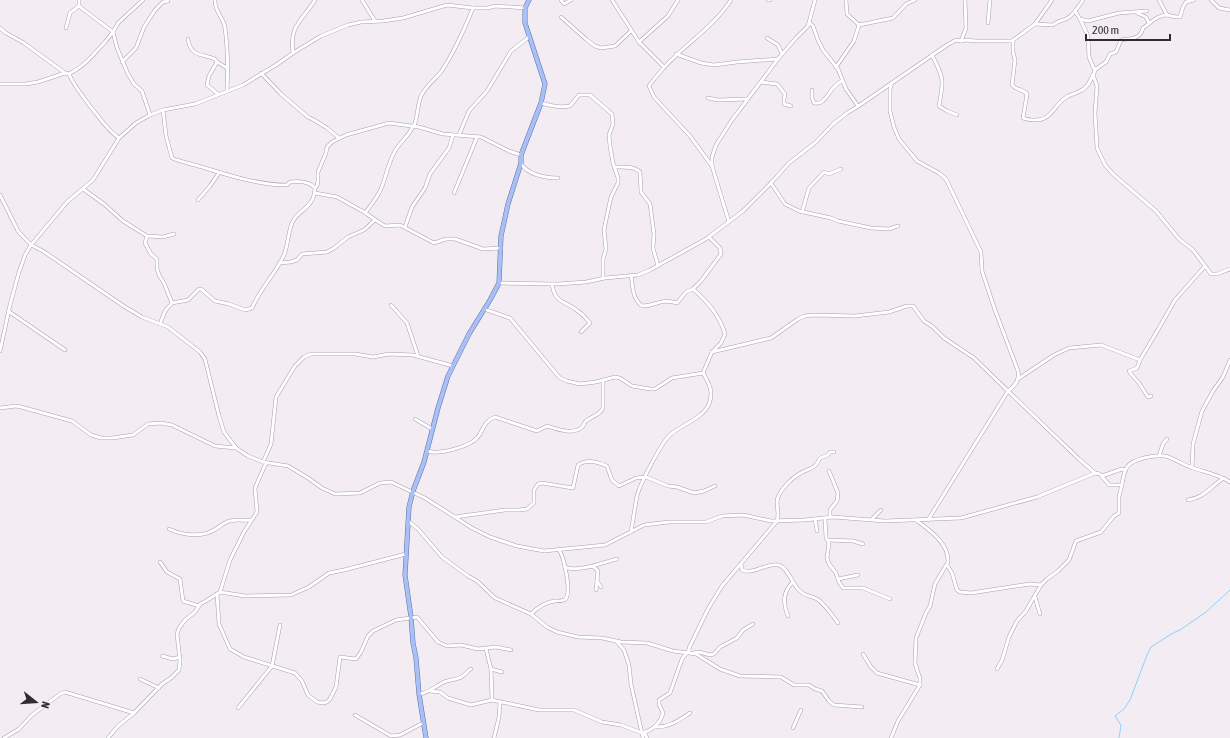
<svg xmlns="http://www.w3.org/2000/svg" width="1230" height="738" viewBox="0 0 1230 738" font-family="'Asap Condensed',sans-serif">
<rect width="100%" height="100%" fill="#f3ecf3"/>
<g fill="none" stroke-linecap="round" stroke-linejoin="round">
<polyline stroke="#8bd2fd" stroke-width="1" points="1119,738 1121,725 1115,716 1124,709 1130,700 1147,655 1151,647 1173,633 1180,630 1206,612 1230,590"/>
<g stroke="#a7a1a7" stroke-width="4">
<g id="minor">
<polyline points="143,0 118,23 113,32 117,48 128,74 134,84 142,91 150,115"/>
<path d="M215,0C214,11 224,18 225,28C228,49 228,70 227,91"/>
<polyline points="362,0 375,21"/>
<polyline points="561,0 564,4 571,0"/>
<polyline points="612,0 639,42"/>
<polyline points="768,0 770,0"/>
<polyline points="846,0 847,14 859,25 893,18 906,4 915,0"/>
<polyline points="1159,0 1167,15 1176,17 1180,17 1183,7 1186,2 1194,0"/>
<polyline points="1211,0 1219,8 1230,10"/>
<polyline points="1075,11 1080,19 1088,21 1119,13 1147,11"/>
<polyline points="1137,13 1146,17 1149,23"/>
<polyline points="561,17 587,40 595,46 601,48 615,46 631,31"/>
<path d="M1080,19L1088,36L1089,57L1094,69H1096L1106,62L1110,54L1116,52L1121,40C1131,38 1140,40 1143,28C1151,23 1157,15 1167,15"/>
<polyline points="810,23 813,26 818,40 823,50 838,69 846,89 858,106"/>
<polyline points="988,23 990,0"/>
<path d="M1035,24L1053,25C1057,21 1063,21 1068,18C1074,14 1079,6 1083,0"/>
<path d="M0,28L6,33L24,43L65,73L69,74C74,86 82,95 90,106C100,118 106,129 119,138"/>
<polyline points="66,28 70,13 79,6"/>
<polyline points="767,38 778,45 782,54"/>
<path d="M188,39C191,58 202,53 215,59L217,62L227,68"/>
<polyline points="961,41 966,40 976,41 1012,41 1035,24 1052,0"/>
<path d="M1012,41L1013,42V52L1015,60L1012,85C1016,90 1023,89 1027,94L1023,118C1027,120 1031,120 1036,120C1051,120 1054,106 1065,98C1070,94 1076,94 1082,90C1089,87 1092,76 1096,69"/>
<path d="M293,53C289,25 302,21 315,0"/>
<polyline points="676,54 701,63 714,65 737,62 778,59"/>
<path d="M932,55C944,78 944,80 939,106L947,111L957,115"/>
<polyline points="122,62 136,48 144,27 155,10 163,2 168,1"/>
<polyline points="217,62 209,76 207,85 218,94"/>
<polyline points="664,67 639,42 668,16 678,0"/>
<polyline points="836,67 854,41 859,25"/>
<polyline points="261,73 281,94 308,117 314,120 327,128 339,138"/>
<path d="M69,74C86,65 92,56 105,42C108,39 110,35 113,32L84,10L79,6V0"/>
<polyline points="1093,75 1097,86 1095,113 1097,148 1105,165 1114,175 1156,211 1179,239 1193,250 1211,274 1217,274 1230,269"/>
<polyline points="761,82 777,84 785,94 784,99 784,104 791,106"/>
<path d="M892,83L890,89V111L894,127L899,139L917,161L939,173L946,179L981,252L982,271L995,310L1018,371C1020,380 1015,386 1008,391L1079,459L1095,473L1100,474L1109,485H1122L1119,496V513L1114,516L1101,532L1076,541L1069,560L1058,571L1047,579L1041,585L1026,611L1017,621L1009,637L1002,660L997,669"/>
<polyline points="0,84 26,84 38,82 65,73"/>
<path d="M812,90V98L814,103C827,106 829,86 842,81"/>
<polyline points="708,98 718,100 747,99"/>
<path d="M541,103C551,106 560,108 570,106L579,95H590L612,114L613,124L609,135L610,146L613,163L618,178V183L611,197L606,220L604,230L606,249L603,259V278"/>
<path d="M163,110L166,136L172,158C183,163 194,164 205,168C231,176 259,185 287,185L290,182C299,181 309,181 315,188"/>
<path d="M414,126C418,116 417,106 421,96C426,86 434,80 441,72C454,53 464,30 473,8"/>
<polyline points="459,135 469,111 487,91 511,51 529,37"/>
<path d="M521,163C527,175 546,178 558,178"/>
<polyline points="712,166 712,157 716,145 732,120 778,59 796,38 808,26 815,0"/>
<path d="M614,167C623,167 634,166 640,172L641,192L650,204L654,234L653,248L658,266"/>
<polyline points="771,183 785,204 799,211 831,218 838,221 871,228 889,229 898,226"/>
<polyline points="83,189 104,204 123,221 147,236 163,237 174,234"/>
<polyline points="315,193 337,197 364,212 380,223 385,226 400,225 434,243 446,239 455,239 483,249 501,248"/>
<polyline points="454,193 477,137"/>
<polyline points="0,195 18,231 31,245 43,251 125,307 142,317 168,327 200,352 205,359 219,416 224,432 236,448"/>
<polyline points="198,200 210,186 219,173"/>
<polyline points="802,212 809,188 824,172 829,174 841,169"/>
<path d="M365,213C371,205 377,198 381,189C386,177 388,163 395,151C400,142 410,135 413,126"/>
<path d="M729,222L712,166L690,136L654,97L649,86C652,81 657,76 661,71C682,46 713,28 731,0"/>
<polyline points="405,227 412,207 425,188 430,174 449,148 453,135"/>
<polyline points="147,236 145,243 151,254 157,259 157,269 159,275 164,283 172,303 165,311 160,324"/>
<polyline points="279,263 291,262 297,260 302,254 327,252 334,248 348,237 364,230 375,220"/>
<path d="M631,275C633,287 632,298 642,306C657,306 659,298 677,303L686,292L693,289L701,281L721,254L720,248L709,237"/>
<polyline points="499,283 558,284 586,282 605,278 638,275 650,270 706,239 743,211 771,183 789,163 816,142 833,124 847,113 857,107 947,45 956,40 961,41 966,28 965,0"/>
<path d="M552,284C555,305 566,300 579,312C584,315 587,320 590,323L581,332"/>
<path d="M693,289C707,301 720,316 725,334L721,343L712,352L703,373"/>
<path d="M172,303L188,300L199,289H201L215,301L229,304L245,310L252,308C260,289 276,273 284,255C288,245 288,233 292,223C298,209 314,209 315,188L317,186L318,181V172L326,153L327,147L332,142L346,135L389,123L419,127L443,134L481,137L509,151L521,155"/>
<polyline points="391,305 407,323 418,356"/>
<polyline points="484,309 510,318 554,371 560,378 567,381 580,384 596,382 615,377 620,378 632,386 650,389 655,389 672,378 703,373"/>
<polyline points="8,311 65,350"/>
<polyline points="0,351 10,305 19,272 25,255 31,245 67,202 93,180 119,138 136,123 150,115 163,110 195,104 243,85 276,65 293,53 321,36 348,25 361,22 383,21 403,18 447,5 473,8 488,8 495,6 525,8"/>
<polyline points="712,352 771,338 798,319 805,316 813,315 855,316 889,312 907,306 913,306 924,321 933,327 944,338 974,358 1008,391 928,520"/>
<polyline points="1018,379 1054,355 1069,348 1101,345 1140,360"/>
<polyline points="1151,396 1148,397 1139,383 1131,374 1129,371 1137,368 1140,360 1159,328 1175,300 1205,266"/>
<polyline points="0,408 16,406 21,407 72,421 91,435 101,438 112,438 133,435 148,424 161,423 172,425 215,446 236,448 248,456 263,462 288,466 308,478 322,488 335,494 360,493 380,483 391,482 425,498 472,528 490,537 517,546 544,551 605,545 644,525 669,522 706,522 722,516 743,515 771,521 804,520 833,517 885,521 961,518 1037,497 1095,473"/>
<polyline points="415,419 432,429"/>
<path d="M427,451C438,455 469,447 477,438C484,431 482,422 495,417L537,431L547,426C556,429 575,436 583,426C585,424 583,423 586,421C592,416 599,416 603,408V380"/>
<polyline points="1159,456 1163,444 1167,439"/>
<polyline points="263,462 271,444 276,397 295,366 304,357 311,354 355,354 373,357 389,354 413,355 453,366"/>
<polyline points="1192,468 1193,444 1202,411 1213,391 1223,377 1230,360"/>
<polyline points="829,471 838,493 837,501 830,510 830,517"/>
<polyline points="1102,476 1122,469 1126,470"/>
<path d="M1122,484C1123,479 1124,471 1127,467C1133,458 1156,455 1165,456C1173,458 1182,464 1190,467C1204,472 1218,474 1230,482"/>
<path d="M1188,500C1204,498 1211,486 1224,478"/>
<path d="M455,517L505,510H519L527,509L534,503V490L538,484L542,483L573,488L578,465C586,459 598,462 607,466L612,480L619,486L636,478L646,477L668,486L677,487L694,493L704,491L715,486"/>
<polyline points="825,518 826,538 829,543 827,558 829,564 836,573 839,582 843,588 863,588 890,599"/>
<polyline points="815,519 817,531"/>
<polyline points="872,519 881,510"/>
<polyline points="408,521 418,529 442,557 468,576 477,581 495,598 531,614 547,627 557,632 578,637 602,638 621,642 647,643 673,651 696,654 720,669 740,676 781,677 794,685 809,685 815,689 822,691 829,701 834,705 862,707"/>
<path d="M169,529C182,535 201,538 214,530C220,527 224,522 230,521C238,519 245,521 252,520"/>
<path d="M631,532C633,520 635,507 637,496C640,484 662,441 671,434C682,425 703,418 709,404C714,392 709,383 703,373"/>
<polyline points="828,540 853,541 863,544"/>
<polyline points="160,562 167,572 180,579 183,601 199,606"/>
<path d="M741,564L742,570C755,575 766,562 779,565C788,568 792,583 798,589C805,597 809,595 817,599C825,604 832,615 838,623"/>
<polyline points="947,565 952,573 957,590 960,592 971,593 1030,584 1041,585"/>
<polyline points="591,566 595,568 598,571 596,590"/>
<path d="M565,567C577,573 604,562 617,559"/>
<polyline points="838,579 858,575"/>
<polyline points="597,581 601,587"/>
<polyline points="220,592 245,596 291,595 309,587 329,573 344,570 406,554"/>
<polyline points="217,594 219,624 230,649 244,657 295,673 302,681 308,695 317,702 323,703 327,702 330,699 336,687 340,657 356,659 361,652 368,636 373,631 396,620 417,617 438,642 447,646 461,645 478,649 496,647 511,650"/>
<polyline points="1035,597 1040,614"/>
<path d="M531,614C538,607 545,602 555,601C558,601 562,601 564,600C573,596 564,557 559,550"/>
<path d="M788,616C783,604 782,592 793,582"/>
<polyline points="616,641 624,650 629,665 631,684 643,738"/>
<polyline points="486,649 491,669 502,672"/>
<path d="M689,652V648L708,609L722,586L777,521C780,513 775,503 778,497C782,488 791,479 799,474C810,467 814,471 820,458L828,455L830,452H834"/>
<polyline points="693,653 699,652 710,655 714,654 720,647 737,638 743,630 753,624"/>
<polyline points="863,654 871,667 877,673 920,685"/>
<polyline points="162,656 173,659 180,657"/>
<polyline points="491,669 492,700"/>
<polyline points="140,679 159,688"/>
<path d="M430,691L440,692L448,698L471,705L492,700L539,710H574L602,722L621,725L642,733C653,730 660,724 663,713L659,704V700L670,693L682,659L689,650"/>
<path d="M419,694C427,694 436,686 444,682C450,679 460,680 464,675C467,673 467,671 471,669"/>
<polyline points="238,708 272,666 280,625"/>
<polyline points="355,715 391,736 400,735 423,723"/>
<path d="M655,727C669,728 679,720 690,713"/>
<polyline points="793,728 801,710"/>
<polyline points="644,732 647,738"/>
<polyline points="4,738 19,729 32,715 60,694 65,692 134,713"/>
<polyline points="108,738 118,726 134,713 162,684 171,678 179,670 180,661 177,634 179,628 185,620 195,612 200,604 206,601 220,592 230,560 244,532 257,512 255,488 265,465 267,463"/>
<polyline points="494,738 499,717 500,703"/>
<path d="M891,738L898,721L920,685V678L917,670L915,663L916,638L926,613L930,606L935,584L948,562C949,543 929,530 916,520"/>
</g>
</g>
<g stroke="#5a71ab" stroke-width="5">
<polyline id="major" points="426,738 419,694 416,658 413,643 411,617 405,575 409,507 413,491 424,462 438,408 448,376 469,334 490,300 499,283 501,236 508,204 521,163 521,155 541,103 545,84 525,23 525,8 529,0"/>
</g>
<use href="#minor" stroke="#fff" stroke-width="3"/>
<use href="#major" stroke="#aac0f5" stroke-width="4"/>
</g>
<g transform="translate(36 702) rotate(107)" stroke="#f3ecf3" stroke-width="3" paint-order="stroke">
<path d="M0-3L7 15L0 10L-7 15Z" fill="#2f2d2f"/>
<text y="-6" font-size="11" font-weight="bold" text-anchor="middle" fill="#2f2d2f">N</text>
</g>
<path d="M1086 34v6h84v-6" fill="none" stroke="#2f2d2f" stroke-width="2"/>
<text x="1092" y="34" font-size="12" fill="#2f2d2f" stroke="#f3ecf3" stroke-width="3" paint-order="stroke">200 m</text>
</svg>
